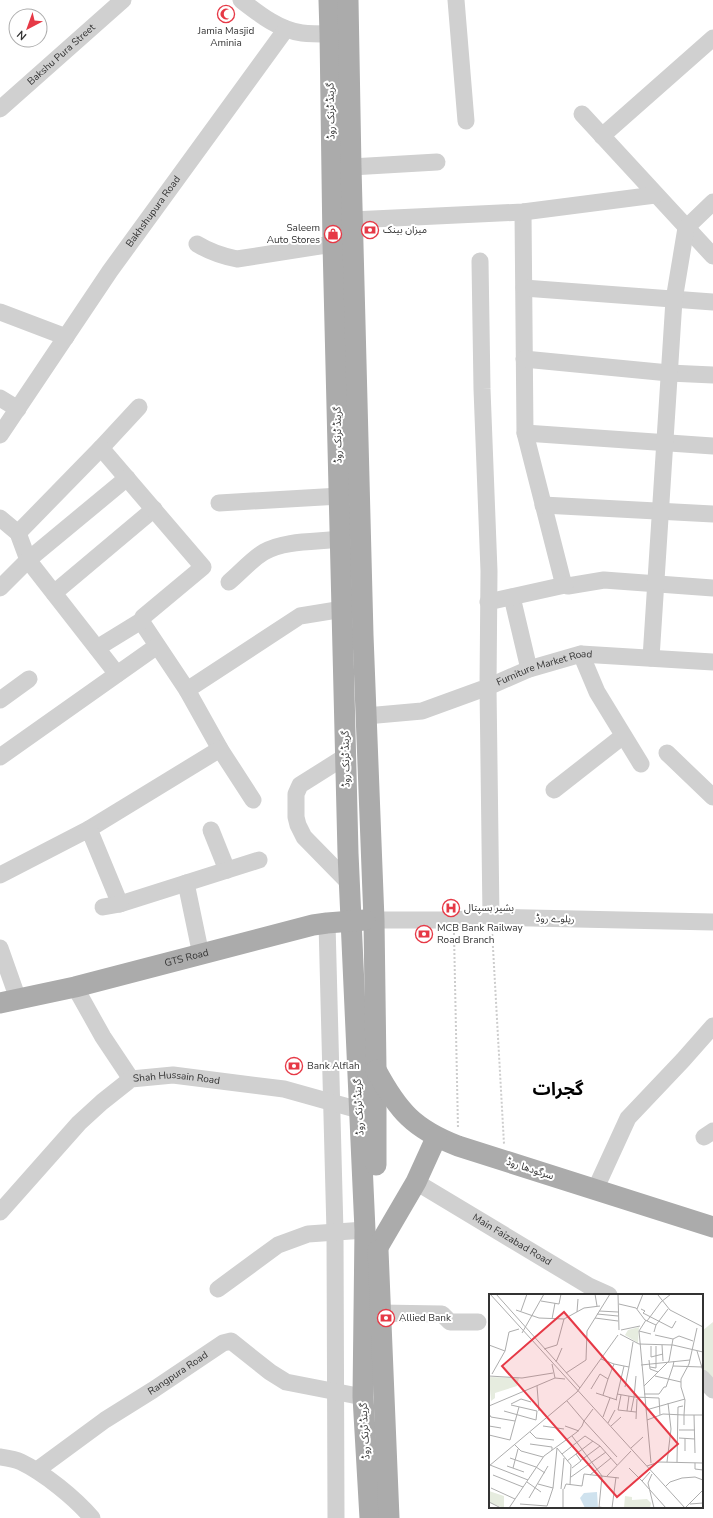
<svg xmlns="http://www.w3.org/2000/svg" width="713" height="1518" viewBox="0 0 713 1518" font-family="'Nunito Sans','Noto Sans Arabic',sans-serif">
<rect width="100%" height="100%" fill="#fff"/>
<polygon fill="#e6ecdf" points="713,1322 713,1382 702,1369 702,1331"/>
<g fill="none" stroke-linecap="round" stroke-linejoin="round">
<g stroke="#cdcdcd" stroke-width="2" stroke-dasharray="2 2" stroke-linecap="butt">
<polyline points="492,930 504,1144"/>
<polyline points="454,933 458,1129"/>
</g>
<g stroke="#d0d0d0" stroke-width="17">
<path d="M241,0C259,14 279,30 302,33C311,34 321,34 330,34"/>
<polyline points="456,0 466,121"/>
<path id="s1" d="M0,109L123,0"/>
<polyline points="582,114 713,256"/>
<polyline points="602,136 713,38"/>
<polyline points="351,167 437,162"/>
<polyline points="523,212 525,433 563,582 568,586 604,580 713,588"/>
<polyline points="352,220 523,212 655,195"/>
<path d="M197,244C210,252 222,256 237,259L333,244"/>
<polyline points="524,288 713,302"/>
<polyline points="0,312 66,337"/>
<polyline points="524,359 669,373 713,375"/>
<polyline points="0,398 18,409"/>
<polyline points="525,433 713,446"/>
<path id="s2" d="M0,435L110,271L286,29"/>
<polyline points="219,503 340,496"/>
<polyline points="543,505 713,514"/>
<polyline points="0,518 18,533 28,560 0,588"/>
<polyline points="18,533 101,448 139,407"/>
<path d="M229,582C240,573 253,558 264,552C285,540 317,542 341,539"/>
<polyline points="54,593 154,509"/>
<polyline points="512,597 529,669"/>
<polyline points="488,602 565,585"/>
<polyline points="141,621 187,690 220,749 253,800"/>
<polyline points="97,648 141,621 143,617 203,567 101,448"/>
<polyline points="581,654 597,692 641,764"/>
<polyline points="651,658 674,300 686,228 713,202"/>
<polyline points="117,674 28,560 127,478"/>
<polyline points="187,690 300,616 343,609"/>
<polyline points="0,700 29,679"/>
<polyline points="366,716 422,711 488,687 489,571 482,389 480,261"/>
<polyline points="667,753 713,797"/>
<polyline points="346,756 300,785 296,794 296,817 298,825 304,837 349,883"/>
<polyline points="0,757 157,646"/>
<polyline points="554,790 623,736"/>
<polyline points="89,829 220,749"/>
<polyline points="211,830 227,870"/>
<polyline points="0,875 89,829 120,904 259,860"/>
<polyline points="186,883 201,955"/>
<polyline points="103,907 120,904"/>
<path id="s3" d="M491,917L488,687L529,669L581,654L713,662"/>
<polyline points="374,920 454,920 491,917 713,922"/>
<polyline points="327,923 335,1232 336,1518"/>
<polyline points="0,948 18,999"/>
<polyline points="75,987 103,1037 131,1079"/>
<polyline points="704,1137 713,1131"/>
<path id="s4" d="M416,1182L589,1286L609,1295"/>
<polyline points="595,1190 628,1118 683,1060 713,1026"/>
<path id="s5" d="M0,1212L79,1123L102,1102L131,1079L173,1075L284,1089L359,1110"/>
<polyline points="218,1289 278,1245 308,1234 365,1230"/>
<polyline points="380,1313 442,1314 450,1322 478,1322"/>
<polyline points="702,1378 713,1390"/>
<path d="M0,1457C7,1458 15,1459 21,1462C44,1473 75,1498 92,1518"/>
<path id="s6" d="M37,1470L105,1420L153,1390L223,1343L231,1341L270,1372L286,1382L363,1397"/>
</g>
<g stroke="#ababab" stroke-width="21">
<polyline points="329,0 330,34 333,244 348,853 365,1230 363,1397 370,1518"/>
<polyline points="348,0 351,167 363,635 374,920 376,1069 376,1165"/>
<path id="s7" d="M0,1003L75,987L313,925L327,923L365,920"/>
<path d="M376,1070C398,1111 414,1129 458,1146L713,1227"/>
<polyline points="378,1247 416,1182 436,1138"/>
<polyline points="378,1250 389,1518"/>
</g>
</g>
<defs>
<g id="mosque-ring" transform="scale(0.9)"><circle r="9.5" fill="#fff" stroke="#e63946" stroke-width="1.5"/><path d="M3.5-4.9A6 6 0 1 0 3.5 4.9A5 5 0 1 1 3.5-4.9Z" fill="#e63946"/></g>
<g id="bank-ring" transform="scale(0.9)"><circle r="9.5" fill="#fff" stroke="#e63946" stroke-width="1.5"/><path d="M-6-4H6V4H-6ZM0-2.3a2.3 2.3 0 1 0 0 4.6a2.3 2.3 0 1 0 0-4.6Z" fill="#e63946"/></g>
<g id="shop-ring" transform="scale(0.9)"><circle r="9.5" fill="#fff" stroke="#e63946" stroke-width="1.5"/><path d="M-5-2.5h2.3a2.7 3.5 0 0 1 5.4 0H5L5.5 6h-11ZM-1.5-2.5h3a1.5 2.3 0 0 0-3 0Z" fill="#e63946"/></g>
<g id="hospital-ring" transform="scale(0.9)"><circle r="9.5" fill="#fff" stroke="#e63946" stroke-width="1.5"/><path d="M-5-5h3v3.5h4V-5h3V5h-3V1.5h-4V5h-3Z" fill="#e63946"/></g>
</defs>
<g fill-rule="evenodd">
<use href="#mosque-ring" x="226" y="14"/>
<use href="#bank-ring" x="370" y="230"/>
<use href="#shop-ring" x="333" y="234"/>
<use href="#hospital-ring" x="451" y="908"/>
<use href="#bank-ring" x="424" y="934"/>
<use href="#bank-ring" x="294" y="1066"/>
<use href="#bank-ring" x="386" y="1318"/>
</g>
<g text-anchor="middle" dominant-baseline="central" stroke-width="4" stroke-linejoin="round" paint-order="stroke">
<g font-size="10" fill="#333" stroke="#fff" text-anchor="start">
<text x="226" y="31" text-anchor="middle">Jamia Masjid<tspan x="226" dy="12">Aminia</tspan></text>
<text x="320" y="228" text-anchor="end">Saleem<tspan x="320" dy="12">Auto Stores</tspan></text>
<text x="383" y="230">میزان بینک</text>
<text x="464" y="908">بشیر ہسپتال</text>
<text x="437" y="928">MCB Bank Railway<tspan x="437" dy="12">Road Branch</tspan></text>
<text x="307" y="1066">Bank Alflah</text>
<text x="399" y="1318">Allied Bank</text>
</g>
<g font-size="10" fill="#333" stroke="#fff">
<text stroke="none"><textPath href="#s1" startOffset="82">Bakshu Pura Street</textPath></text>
<text transform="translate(331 111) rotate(-91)">گرینڈ ٹرنک روڈ</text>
<text stroke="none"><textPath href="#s2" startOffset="271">Bakhshupura Road</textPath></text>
<text transform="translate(338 435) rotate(-91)">گرینڈ ٹرنک روڈ</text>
<text stroke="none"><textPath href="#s3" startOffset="290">Furniture Market Road</textPath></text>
<text transform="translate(346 759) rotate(-91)">گرینڈ ٹرنک روڈ</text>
<text transform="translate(555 919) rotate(1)">ریلوے روڈ</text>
<text stroke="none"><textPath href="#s7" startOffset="192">GTS Road</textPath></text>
<text stroke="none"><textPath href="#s5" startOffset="233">Shah Hussain Road</textPath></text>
<text transform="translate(359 1107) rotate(-93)">گرینڈ ٹرنک روڈ</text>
<text transform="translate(530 1169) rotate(18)">سرگودھا روڈ</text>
<text stroke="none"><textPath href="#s4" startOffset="112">Main Faizabad Road</textPath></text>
<text stroke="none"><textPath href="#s6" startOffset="171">Rangpura Road</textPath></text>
<text transform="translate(365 1431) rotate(-93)">گرینڈ ٹرنک روڈ</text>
</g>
<g font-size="18" font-weight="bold" fill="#000" stroke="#fff">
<text x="558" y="1089">گجرات</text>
</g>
</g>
<g transform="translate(489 1294)">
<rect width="214" height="214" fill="#fff"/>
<path d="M150,33L149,49L136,41L139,36ZM0,83L30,84L28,92L6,99V104L2,107ZM0,197L15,202V214L1,209ZM136,202L143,203V206L158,205L162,209L161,214H135Z" fill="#e6ecdf"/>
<path d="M108,198L109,214H96L91,204L95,199Z" fill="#cfe2ee"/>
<path fill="none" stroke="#adadad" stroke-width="1" d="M1,0L196,214M7,0L91,94M106,0L108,12M129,0L130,36M169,1L181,16L214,33M52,7L70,10L72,0M130,10L147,14L156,26L167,31M148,15L154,0M152,15L156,17L154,19L183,34L187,27M27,16L50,24L75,25L95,14L111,12M32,17L38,0M110,17L129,18M88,18L89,5M108,20L129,22M106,24L129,27M63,25L66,9M157,26L150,37L162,40M158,27L172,8L182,0M208,34L200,70L192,85V93L196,106L195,121H214M132,36L151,32M150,37L162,169M165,38L167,31L179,15M33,39L55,0M131,40L150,50L184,51L214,58M166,41L184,45M0,51L16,57M173,51L174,67M162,52V63L174,60M55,55L68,51L75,25M208,57L214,77M112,65L125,70L140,73L144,48M160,66L161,75L169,78M185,67L184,72L213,73M67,68L73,54M63,70L66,84M152,71L201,66M161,73L167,74V52M77,79L97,66L98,37L121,0M3,80L16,57L20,38L30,35M0,82L33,84L64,79M147,82L145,103L170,104L171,121M166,82L192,88M48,92L50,117M155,92L180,67L184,45L190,42L204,47M136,93L140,73M102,95L111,80L119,85L125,70M88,98L129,41M107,99L128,106M128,100L145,103L142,118M155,100H170L175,93H177L184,72M114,101L119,85M132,101L129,116L147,118M127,106L135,72M22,110L32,105L42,108M0,112L66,84L76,85M104,115L95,127L128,163M157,116L196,105M15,117L47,126L48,117L22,111M138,117L140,102M0,120L2,123L26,127M205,121L206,159M114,123L121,104M147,125L148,105M158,126L174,120L195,121V131M119,129L126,116M0,132L12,134M54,132L75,135M76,132L90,137M122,132L132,123M190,136H206M41,138L47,144L65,146M0,141L21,146L30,113M83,142L113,182L110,213L116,214M190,144L206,145M41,150L63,153V156M26,151L32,157L54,163M68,154L82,171L81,191M142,154L154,143M196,157V144M73,160L96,142L111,152L128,171M87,160L104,147M21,164L47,173L56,179M78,167L87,160L92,167L83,174M91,167L111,152M178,168L182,135L179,109M188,168L189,113L194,112M206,169V175L214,176M1,171L39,186M0,172L88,98M18,172L35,178M158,172L170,168L214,169M24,174L29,155M140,174L153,187M161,178L153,187L177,214M163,180L159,189L165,214M4,181L34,193M101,181L122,164M118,182L142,157M82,183L117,158M38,188L52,198M49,190L64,194M176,193L181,188L193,184L206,183L214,186M2,194L26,205M72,195L75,164M75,195L77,190L93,192L95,180L130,184M40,204L59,172M0,208L12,214M31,210L58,212L64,194L68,154M201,210L214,209M20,214L55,162L88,138L93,132L95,127L78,107M74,214V195M123,214L127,183M196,214L214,196"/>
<path fill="#e63946" fill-opacity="0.15" stroke="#e63946" stroke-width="2" d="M75,18L189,150L128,203L13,72Z"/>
<rect width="214" height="214" fill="none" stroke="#333" stroke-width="2"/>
</g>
<g transform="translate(28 28) rotate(221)"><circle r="19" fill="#ffffff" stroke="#adadad"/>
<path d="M0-3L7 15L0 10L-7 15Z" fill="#e63946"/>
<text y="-6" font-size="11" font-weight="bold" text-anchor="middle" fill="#333333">N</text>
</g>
</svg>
